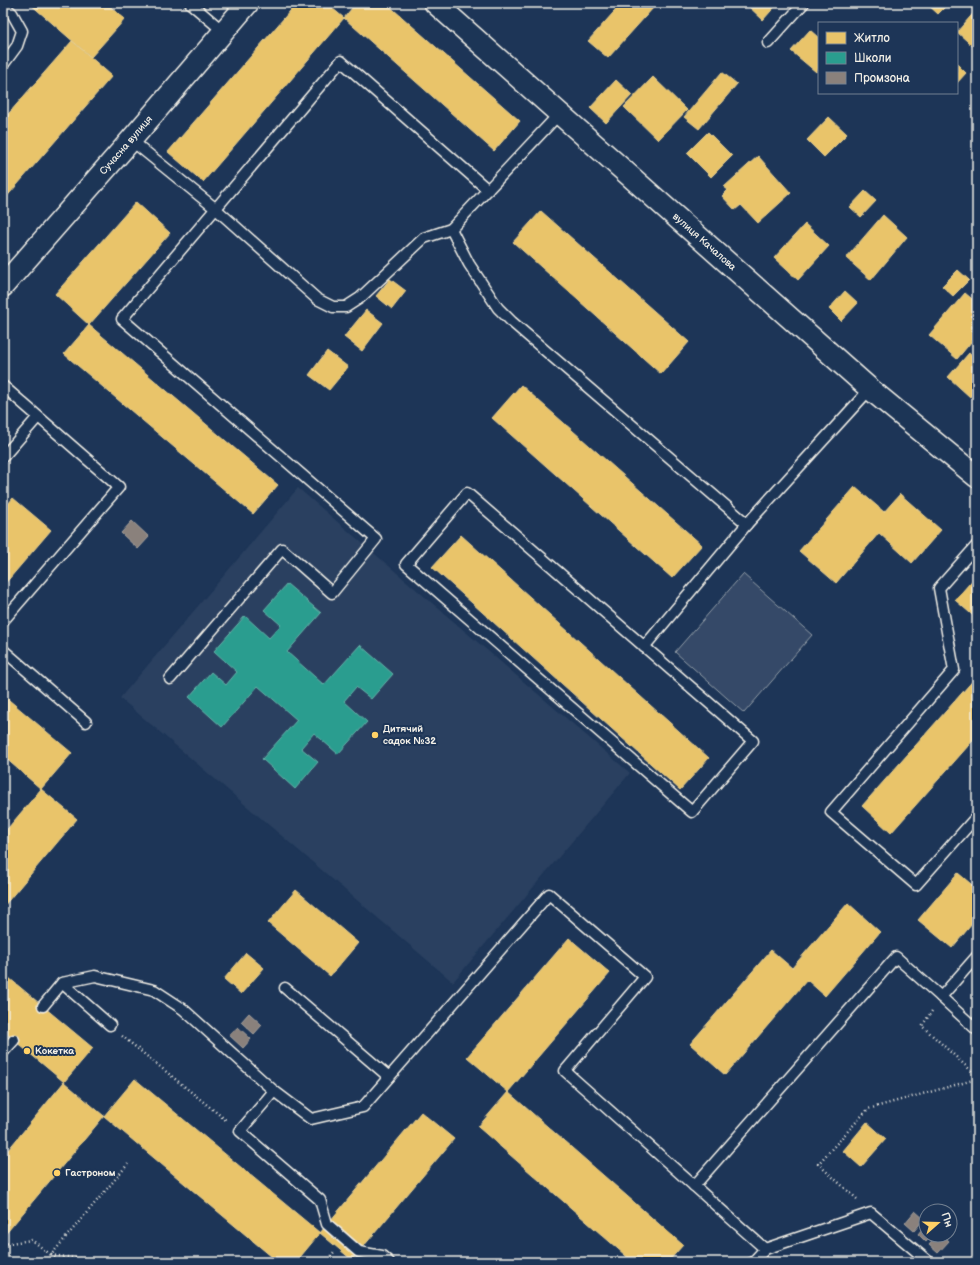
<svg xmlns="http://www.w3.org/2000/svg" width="980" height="1265" viewBox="0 0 980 1265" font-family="'Balsamiq Sans',sans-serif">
<rect width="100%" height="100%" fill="#1d3557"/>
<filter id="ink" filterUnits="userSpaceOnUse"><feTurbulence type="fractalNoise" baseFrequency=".025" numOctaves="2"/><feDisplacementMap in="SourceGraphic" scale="8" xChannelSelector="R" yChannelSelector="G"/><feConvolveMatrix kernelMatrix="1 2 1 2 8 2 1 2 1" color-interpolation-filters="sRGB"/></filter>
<g filter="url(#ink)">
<polygon fill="#2a4060" points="298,488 630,773 453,982 120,698"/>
<polygon fill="#354a67" stroke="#949ea8" points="743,574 812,635 744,713 675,652"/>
<g fill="#e9c46a" stroke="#ecd290">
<polygon points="29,3 106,3 125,19 91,57"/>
<polygon points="297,3 326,3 344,18 203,182 168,152"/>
<polygon points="356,3 386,3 520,121 494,151 344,18"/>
<polygon points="622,3 649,3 654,7 608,58 588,41"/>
<polygon points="745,3 778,3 763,20"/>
<polygon points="926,3 949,3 938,14"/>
<polygon points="977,9 977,50 957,32"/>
<polygon points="810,30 819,38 819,68 816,72 791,51"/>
<polygon points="72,41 112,76 3,201 3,120"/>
<polygon points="957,64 966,73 957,83"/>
<polygon points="722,72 737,84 699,129 684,117"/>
<polygon points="653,77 687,110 658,140 624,107"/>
<polygon points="616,80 632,95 606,123 590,108"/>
<polygon points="829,117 847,134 824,157 807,140"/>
<polygon points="708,132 732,156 711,177 687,153"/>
<polygon points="758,156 791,193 758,223 741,205 735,210 722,196 728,190 724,187"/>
<polygon points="865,191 876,201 861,217 850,207"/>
<polygon points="136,202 170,233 89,325 55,294"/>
<polygon points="541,211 689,342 661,374 513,242"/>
<polygon points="883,215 907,237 871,280 846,258"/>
<polygon points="805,224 829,246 798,280 774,258"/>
<polygon points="958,270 969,280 953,296 942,286"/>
<polygon points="390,279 406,291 392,309 376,296"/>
<polygon points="845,291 858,303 841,321 829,309"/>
<polygon points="965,293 977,303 977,335 957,359 929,335"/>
<polygon points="366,310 383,323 362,351 344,337"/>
<polygon points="89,325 278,485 253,514 64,354"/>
<polygon points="327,351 348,367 329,390 309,375"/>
<polygon points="969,353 977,359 977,389 970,397 948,377"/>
<polygon points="521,385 702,545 672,578 492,418"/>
<polygon points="855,487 884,512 900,494 941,530 912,563 879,533 836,583 799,551"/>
<polygon points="13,498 51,530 3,586 3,510"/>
<polygon points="461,535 709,758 680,790 432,567"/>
<polygon points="977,575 977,619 955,600"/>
<polygon points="977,676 977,736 891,833 862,806"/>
<polygon points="3,695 72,753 41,789 3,756"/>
<polygon points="41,789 77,819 3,907 3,834"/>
<polygon points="958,873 977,889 977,918 952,948 918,920"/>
<polygon points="296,890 358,943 330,976 268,923"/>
<polygon points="848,903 880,932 825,996 807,980 725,1075 690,1044 771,950 792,968"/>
<polygon points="569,938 610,973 508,1092 467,1057"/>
<polygon points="246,953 264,968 241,994 224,979"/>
<polygon points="3,973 93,1048 64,1082 3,1031"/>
<polygon points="135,1079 320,1233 296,1262 278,1262 104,1116"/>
<polygon points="64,1082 104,1116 3,1237 3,1156"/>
<polygon points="508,1092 683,1245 668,1262 633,1262 478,1127"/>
<polygon points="421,1112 454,1139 352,1260 320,1233"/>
<polygon points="867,1122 886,1139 861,1167 843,1151"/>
</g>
<polygon fill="#2a9d8f" stroke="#67b6aa" points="287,584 321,613 287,652 324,685 360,645 393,674 371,699 356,687 344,701 367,722 338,754 314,733 301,748 318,762 295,789 262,759 297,720 258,686 222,727 189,697 211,672 226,685 237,672 214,651 245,616 269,638 281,625 264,610"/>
<g fill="#8a817c" stroke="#aaa39c">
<polygon points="132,521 149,537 138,549 121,533"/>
<polygon points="249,1013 262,1025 254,1034 241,1022"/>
<polygon points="238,1027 251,1039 243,1048 229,1035"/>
<polygon points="915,1211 924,1219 914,1231 905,1223"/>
<polygon points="926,1224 926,1235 932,1235 926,1242 918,1234"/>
<polygon points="938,1235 942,1235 949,1241 938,1253 929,1245"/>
</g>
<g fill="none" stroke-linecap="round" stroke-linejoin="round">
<g stroke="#f4f1e8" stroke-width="13">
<g id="service">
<polyline points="190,3 224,32"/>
<polyline points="3,5 12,13 22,31 17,46 3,65"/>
<polyline points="768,43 804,3"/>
<polyline points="131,140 216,209 317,299 333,307 346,307 360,298 424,238 451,229 560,113"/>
<polyline points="451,229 469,264 498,308 512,322 747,524 870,389"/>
<polyline points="3,386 119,487 3,621"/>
<polyline points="3,457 38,417"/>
<polygon points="467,493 753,741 692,812 406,564"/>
<polyline points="977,545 939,588 954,670 831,812 916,885 977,816"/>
<polyline points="644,647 747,524"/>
<polyline points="3,650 86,722"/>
<polyline points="170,679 282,549 332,593 376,539 122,319 341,61 488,190"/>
<polyline points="62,983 110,1025"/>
<polyline points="285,988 389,1077"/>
<polyline points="941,997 977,1030"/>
<polyline points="43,1006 62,983 95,976 154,990 183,1009 274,1091 311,1119 363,1107 549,894 645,977 565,1071 765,1249"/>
<polyline points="3,1052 14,1040"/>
<polyline points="274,1091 240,1131 320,1200 327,1224 359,1252 382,1256 389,1262"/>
<polyline points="694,1186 896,957 941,997 977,956"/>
<polyline points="753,1262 765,1249 871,1213 929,1262"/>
</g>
</g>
<g stroke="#f4f1e8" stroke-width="24">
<g id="minor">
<path id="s1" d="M435,3L870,389L977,477"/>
<path id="s2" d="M3,286L131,140L248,3"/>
</g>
</g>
<g stroke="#f4f1e8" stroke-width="2.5" stroke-dasharray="1 3" stroke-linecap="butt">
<polyline points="932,1011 922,1026 977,1076"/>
<polyline points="122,1036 227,1121"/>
<polyline points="857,1199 818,1164 868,1109 977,1079"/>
<polyline points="3,1244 32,1240 51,1255 128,1164"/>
<polyline points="51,1255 105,1262"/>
<polyline points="51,1255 59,1262"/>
<polyline points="325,1262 334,1252"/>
</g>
<use href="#service" stroke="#1d3557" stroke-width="10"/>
<use href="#minor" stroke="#1d3557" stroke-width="21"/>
</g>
</g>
<g fill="#ffd166" stroke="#1d3557" stroke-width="1.5">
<circle cx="375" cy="735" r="4"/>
<circle cx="27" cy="1051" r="4"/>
<circle cx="57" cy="1173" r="4"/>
</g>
<g text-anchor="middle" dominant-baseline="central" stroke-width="4" stroke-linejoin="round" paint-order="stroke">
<g font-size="10" fill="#f4f1e8" stroke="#1d3557">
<text stroke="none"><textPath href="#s2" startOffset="187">Сучасна вулиця</textPath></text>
<text stroke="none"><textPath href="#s1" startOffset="360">вулиця Качалова</textPath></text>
</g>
<g font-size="10" font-weight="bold" fill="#f4f1e8" stroke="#1d3557" text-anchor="start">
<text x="383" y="729">Дитячий<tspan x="383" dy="12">садок №32</tspan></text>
<text x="35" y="1051">Кокетка</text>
<text x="65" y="1173">Гастроном</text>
</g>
</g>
<rect width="980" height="1265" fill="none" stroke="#1d3557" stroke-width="16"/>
<rect x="8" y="8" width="964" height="1249" fill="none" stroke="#f4f1e8" stroke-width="1.5" filter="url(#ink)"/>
<rect x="818" y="22" width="140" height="72" fill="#1d3557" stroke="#738091"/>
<rect x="826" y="32" width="20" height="12" fill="#e9c46a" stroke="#738091"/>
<text x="854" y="42" font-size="12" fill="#f4f1e8">Житло</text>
<rect x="826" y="52" width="20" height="12" fill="#2a9d8f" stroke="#738091"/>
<text x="854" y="62" font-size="12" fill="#f4f1e8">Школи</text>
<rect x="826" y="72" width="20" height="12" fill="#8a817c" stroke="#738091"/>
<text x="854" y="82" font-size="12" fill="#f4f1e8">Промзона</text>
<g transform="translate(938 1223) rotate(70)"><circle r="19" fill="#1d3557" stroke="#738091"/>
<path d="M0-3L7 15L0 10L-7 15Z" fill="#ffd166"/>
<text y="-6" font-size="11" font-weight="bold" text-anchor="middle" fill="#f4f1e8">Пн</text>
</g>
</svg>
